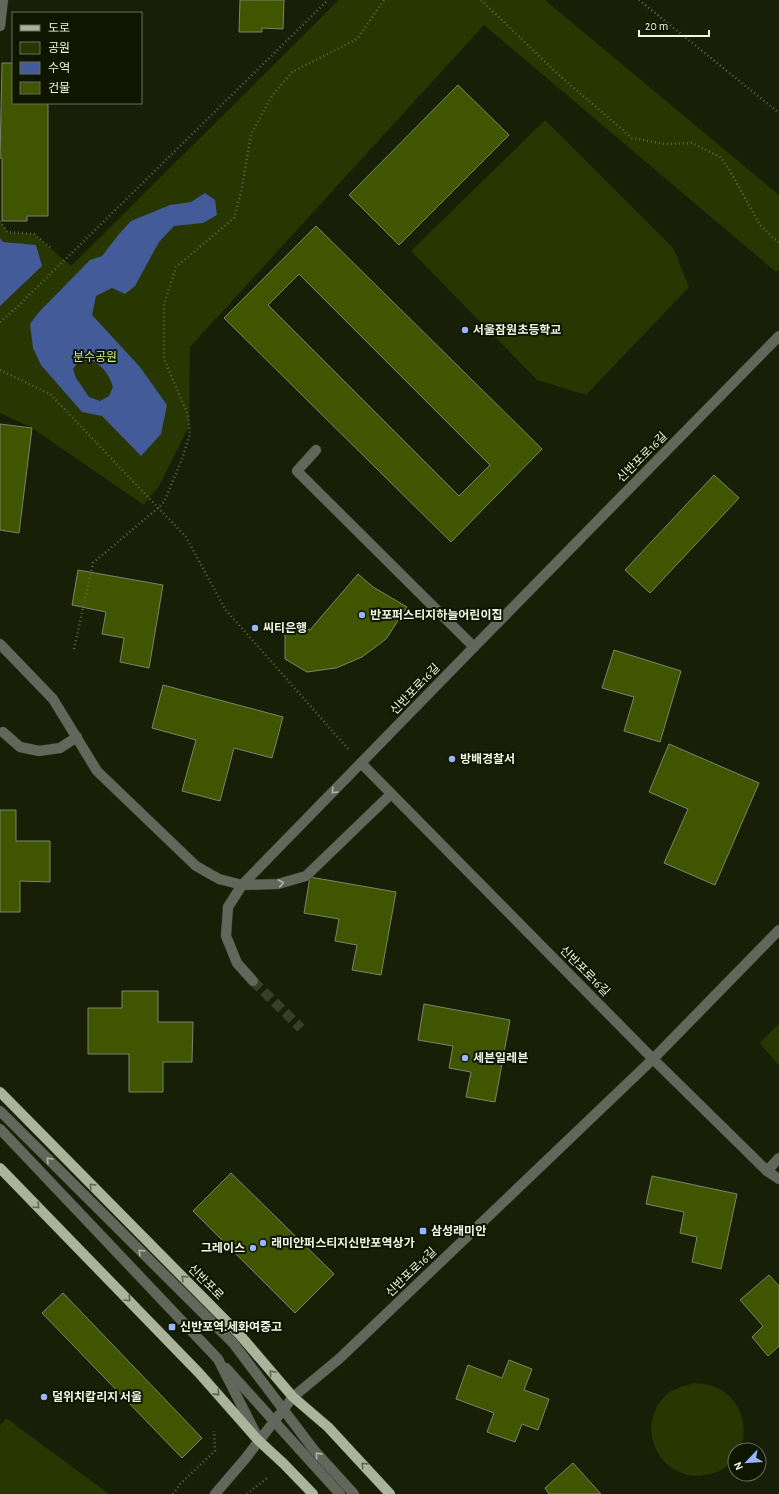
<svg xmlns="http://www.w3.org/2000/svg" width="779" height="1494" viewBox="0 0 779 1494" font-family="'Alegreya Sans','Noto Sans KR',sans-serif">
<rect width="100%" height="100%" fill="#171f06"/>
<g fill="#283602">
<polygon points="339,0 545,0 779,195 779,270 776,272 484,25 190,347 189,426 159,486 144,505 32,428 0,413 0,221 7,232 34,234 71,266"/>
<polygon points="545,120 674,249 689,287 586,395 537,380 411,251"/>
<polygon points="779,1023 779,1066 760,1043"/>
<path d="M694,1383C704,1384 712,1385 721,1390C741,1401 750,1430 739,1450H735L734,1459C730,1462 727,1466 723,1469C716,1473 707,1475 700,1476C657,1477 635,1425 666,1395C674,1388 684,1386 694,1383Z"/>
<polygon points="6,1418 109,1494 0,1494 0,1426"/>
</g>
<g fill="#445b99" fill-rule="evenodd">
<path d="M205,193L215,200L217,215L203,223L174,226L159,242L135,286L125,294L112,288L96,296L92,315L140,367L167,405L161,434L141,456L102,416L82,412L41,365L33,348L30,324L39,312L90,260L102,256L119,234L131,221L170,205L191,202ZM91,360C104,367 108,373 113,387L109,396L100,401L89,397L76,378L73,369L79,361Z"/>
<polygon points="0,238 3,242 36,245 42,266 0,306"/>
</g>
<g fill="#405500" stroke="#7c866a" fill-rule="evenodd">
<polygon points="240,0 284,0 283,29 262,28 262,32 239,32"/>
<polygon points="2,63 13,63 13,103 48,103 48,216 27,216 27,221 2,221 2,158 0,158"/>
<polygon points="458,85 509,135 399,245 349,195"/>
<path d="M316,226L542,449L451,542L224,318ZM299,274L490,465L459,496L268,305Z"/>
<polygon points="0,424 32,428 19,533 0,530"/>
<polygon points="714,475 739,498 650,593 625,570"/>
<polygon points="78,570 163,585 149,668 120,662 124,638 102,634 106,612 72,605"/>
<polygon points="358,574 373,587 407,607 386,639 362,657 336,668 307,672 285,659 285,623 310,630"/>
<polygon points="614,650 681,671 660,742 624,731 634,697 602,688"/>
<polygon points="163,685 283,717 272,758 234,748 220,801 182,791 196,740 152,728"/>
<polygon points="669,744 759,783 715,885 664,863 688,809 649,792"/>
<polygon points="0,810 16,810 16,841 50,841 50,882 20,881 20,912 0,912"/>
<polygon points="310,877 396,892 381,975 352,970 357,945 335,941 339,919 304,913"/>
<polygon points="122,991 158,991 158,1022 193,1022 192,1062 163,1062 163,1092 129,1092 129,1054 88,1054 88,1008 122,1008"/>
<polygon points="424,1004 510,1020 495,1102 466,1097 471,1072 449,1068 453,1046 418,1040"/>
<polygon points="231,1173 334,1274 295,1313 193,1211"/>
<polygon points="652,1176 737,1194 721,1269 692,1262 697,1237 680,1233 684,1212 646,1204"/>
<polygon points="769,1275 779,1286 779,1346 768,1356 752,1337 763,1326 740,1300"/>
<polygon points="63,1293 202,1438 182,1458 42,1313"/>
<polygon points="509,1360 532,1369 524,1390 549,1399 538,1430 522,1424 515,1442 487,1432 494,1413 456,1399 468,1365 502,1378"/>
<polygon points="573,1463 601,1494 549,1494 545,1488"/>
</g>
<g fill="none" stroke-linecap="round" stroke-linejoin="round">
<polyline stroke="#383f28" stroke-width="10" stroke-dasharray="10 5" stroke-linecap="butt" points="253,981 301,1028"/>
<g stroke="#313921" stroke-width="11">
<g id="minor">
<polyline points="0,26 3,0"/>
<polyline points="316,450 297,471 474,647"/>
<polyline points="0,644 53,699 97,771 196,866 219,879 242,885 278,884 306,876 391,794"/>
<polyline points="3,732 20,747 39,751 60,748 77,737"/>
<polyline points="361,763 653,1059 767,1171 779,1179"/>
<polyline points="253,981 237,963 226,936 228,907 242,885 474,647 779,336"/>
<polyline points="0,1111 233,1343 314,1450 354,1494"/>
<polyline points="0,1129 218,1359 257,1436"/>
<polyline points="767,1171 779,1158"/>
<polyline points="226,1368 340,1494"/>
<polyline points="215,1494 245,1459 293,1397 339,1359 653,1059 779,930"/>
</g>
</g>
<g stroke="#313921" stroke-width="11">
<g id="major">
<polyline points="0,1092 240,1335 293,1397 328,1427 390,1494"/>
<polyline points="0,1168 199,1373 258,1440 284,1464 313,1494"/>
</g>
</g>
<g stroke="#5d654e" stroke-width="2.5" stroke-dasharray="1 3" stroke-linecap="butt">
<polyline points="481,0 560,76 632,138 665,144 692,143 720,157 729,169 760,225 779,243"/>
<polyline points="639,0 779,113"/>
<polyline points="0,221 7,232 34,234 52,249"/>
<polyline points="0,322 16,308 328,0"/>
<polyline points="0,370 50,394 186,537 225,609 350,751"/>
<polyline points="74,649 93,563 158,508 164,502 182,459 190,434 188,415 164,359 164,304 176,267 234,218 241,193 251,134 272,96 292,72 357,39 384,0"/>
<polyline points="173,1494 180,1484 215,1451 214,1431"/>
<polyline points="247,1494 267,1478"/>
</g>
<use href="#minor" stroke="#62675b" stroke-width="10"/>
<use href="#major" stroke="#aab49b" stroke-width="10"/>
</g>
<defs><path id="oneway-chevron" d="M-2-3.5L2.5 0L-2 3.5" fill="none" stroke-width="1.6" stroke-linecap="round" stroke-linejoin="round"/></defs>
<g stroke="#b0b6a7">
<use href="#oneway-chevron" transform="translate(334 791) rotate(134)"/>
<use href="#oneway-chevron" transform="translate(281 883) rotate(-13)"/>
<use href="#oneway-chevron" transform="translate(49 1160) rotate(-135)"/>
<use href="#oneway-chevron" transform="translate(141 1252) rotate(-135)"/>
<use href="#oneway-chevron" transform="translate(318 1455) rotate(-132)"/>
</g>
<g stroke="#5c644e">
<use href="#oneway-chevron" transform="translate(92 1186) rotate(-135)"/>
<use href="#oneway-chevron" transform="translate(37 1206) rotate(46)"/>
<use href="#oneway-chevron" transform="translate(184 1278) rotate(-135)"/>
<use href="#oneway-chevron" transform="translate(128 1299) rotate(46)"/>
<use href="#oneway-chevron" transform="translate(272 1373) rotate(-130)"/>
<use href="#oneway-chevron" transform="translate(217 1393) rotate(48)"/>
<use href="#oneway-chevron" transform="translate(364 1465) rotate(-133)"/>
</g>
<g fill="#98b5fd" stroke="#0e1501" stroke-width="1.5">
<circle cx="465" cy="330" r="4"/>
<circle cx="362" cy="615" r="4"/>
<circle cx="255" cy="628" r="4"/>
<circle cx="452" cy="759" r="4"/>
<circle cx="465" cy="1058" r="4"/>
<rect x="419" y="1227" width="8" height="8" rx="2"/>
<circle cx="263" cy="1243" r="4"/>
<circle cx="253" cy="1248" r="4"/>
<rect x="168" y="1323" width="8" height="8" rx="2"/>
<circle cx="44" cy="1397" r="4"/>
</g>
<g text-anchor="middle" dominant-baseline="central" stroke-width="4" stroke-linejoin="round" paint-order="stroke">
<g font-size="12" font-weight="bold" fill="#f0f6e6" stroke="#0e1501" text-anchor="start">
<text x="473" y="330">서울잠원초등학교</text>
<text x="370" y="615">반포퍼스티지하늘어린이집</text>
<text x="263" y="628">씨티은행</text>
<text x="460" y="759">방배경찰서</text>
<text x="473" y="1058">세븐일레븐</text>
<text x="431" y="1231">삼성래미안</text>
<text x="271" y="1243">래미안퍼스티지신반포역상가</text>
<text x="245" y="1248" text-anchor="end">그레이스</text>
<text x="180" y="1327">신반포역.세화여중고</text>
<text x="52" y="1397">덜위치칼리지 서울</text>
</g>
<g font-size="12" fill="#cbee88" stroke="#0e1501">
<text x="95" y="357">분수공원</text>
</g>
<g font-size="12" fill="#f0f6e6" stroke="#0e1501">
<text transform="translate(642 457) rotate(-45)">신반포로16길</text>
<text transform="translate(415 689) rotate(-46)">신반포로16길</text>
<text transform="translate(585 971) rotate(45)">신반포로16길</text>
<text transform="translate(411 1272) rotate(-44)">신반포로16길</text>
<text transform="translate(206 1282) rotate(45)">신반포로</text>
</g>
</g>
<rect x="12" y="12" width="130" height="92" fill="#0e1501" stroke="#686f5d"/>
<rect x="20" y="25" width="20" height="6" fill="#aab49b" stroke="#686f5d"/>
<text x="48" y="32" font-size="12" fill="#f0f6e6">도로</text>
<rect x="20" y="42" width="20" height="12" fill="#283602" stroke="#686f5d"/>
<text x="48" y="52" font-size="12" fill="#f0f6e6">공원</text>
<rect x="20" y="62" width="20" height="12" fill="#445b99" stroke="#686f5d"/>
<text x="48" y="72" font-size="12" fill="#f0f6e6">수역</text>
<rect x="20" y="82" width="20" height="12" fill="#405500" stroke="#686f5d"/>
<text x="48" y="92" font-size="12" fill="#f0f6e6">건물</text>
<g transform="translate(747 1462) rotate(245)"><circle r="19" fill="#0e1501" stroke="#686f5d"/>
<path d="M0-3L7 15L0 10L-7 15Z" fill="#98b5fd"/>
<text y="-6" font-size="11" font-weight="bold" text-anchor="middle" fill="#f0f6e6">N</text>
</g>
<path d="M639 30v6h70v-6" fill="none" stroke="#f0f6e6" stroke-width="2"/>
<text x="645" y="30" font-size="12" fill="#f0f6e6" stroke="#0e1501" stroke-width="3" paint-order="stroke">20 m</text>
</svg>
